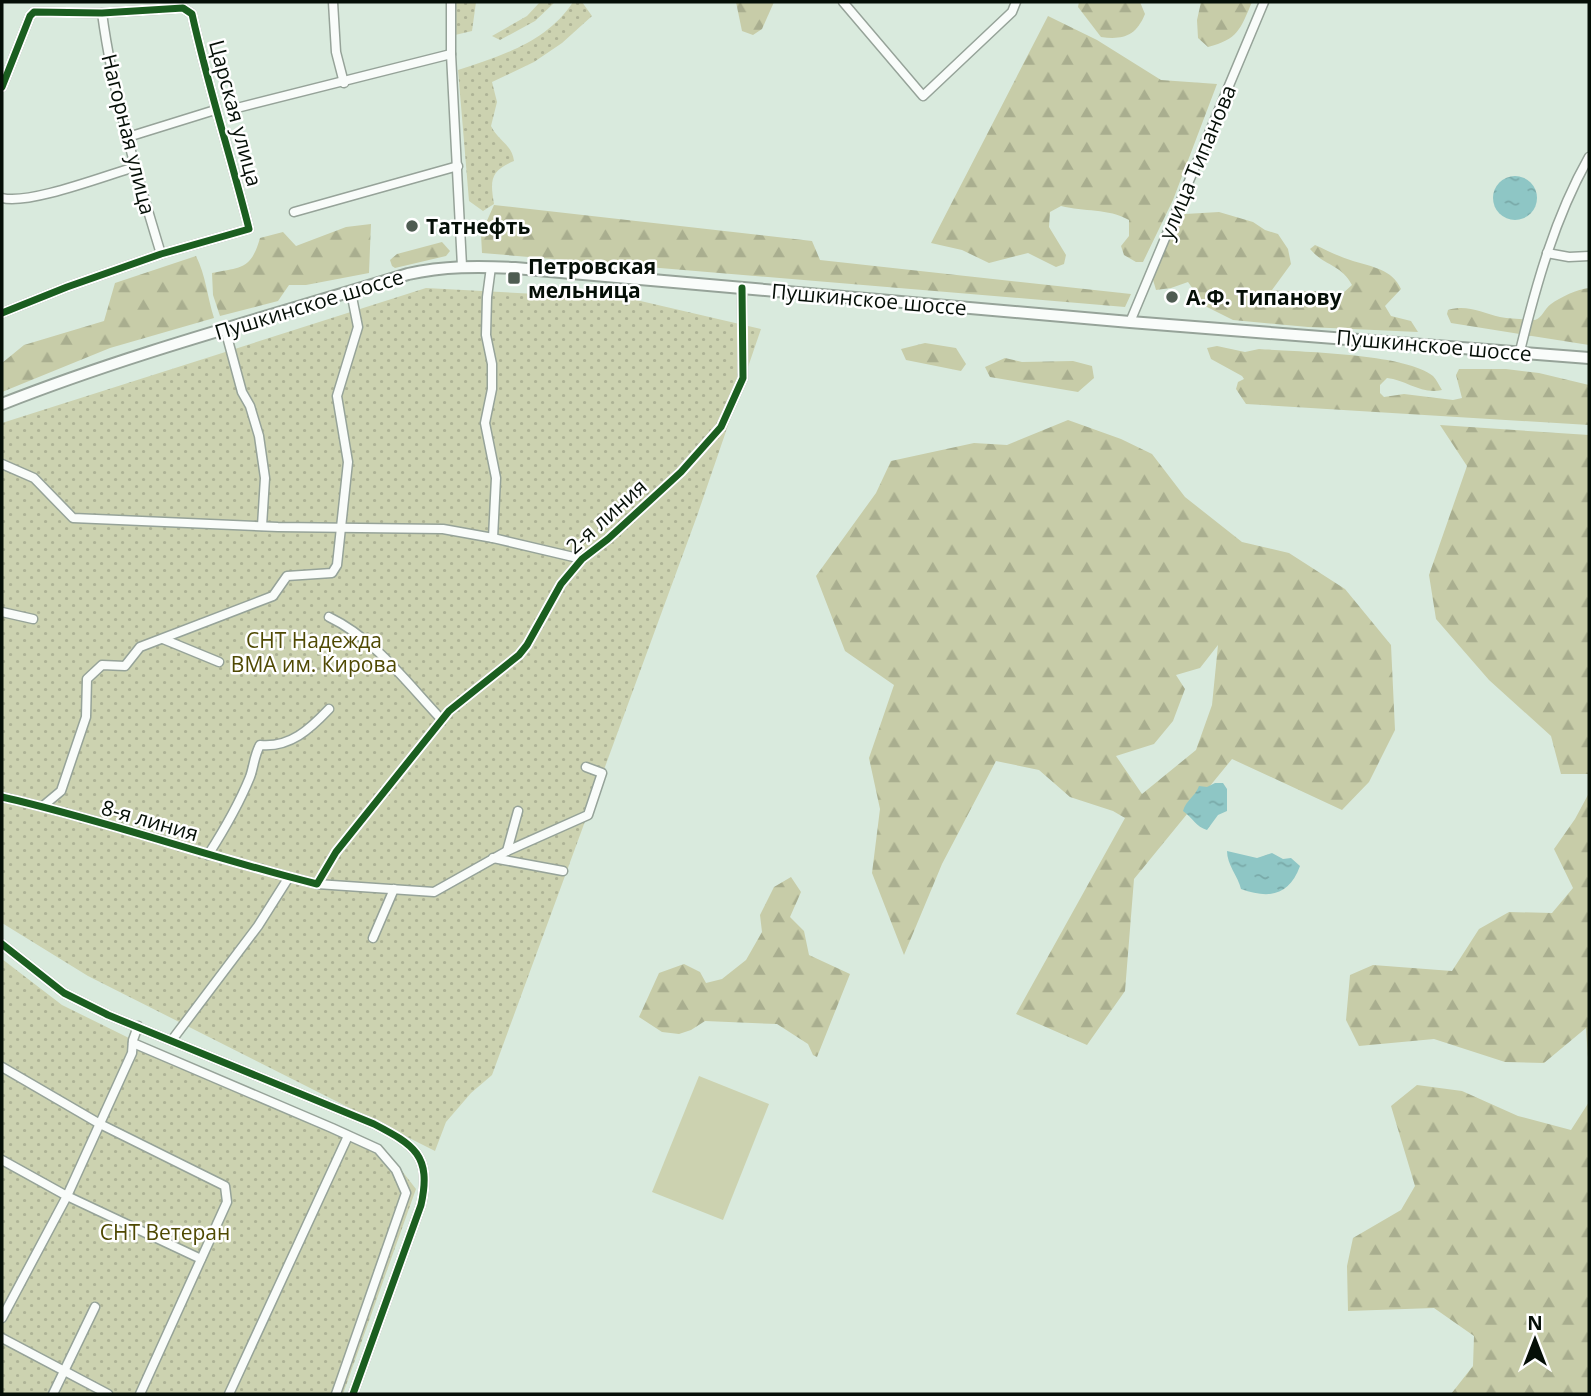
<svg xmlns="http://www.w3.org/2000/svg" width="1591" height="1396" viewBox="0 0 1591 1396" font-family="'Open Sans',sans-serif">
<defs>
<pattern id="green-dots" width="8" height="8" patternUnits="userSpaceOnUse" patternTransform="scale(1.75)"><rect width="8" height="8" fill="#ccd2b0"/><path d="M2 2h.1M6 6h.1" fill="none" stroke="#aeb396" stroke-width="1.8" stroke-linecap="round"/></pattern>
<pattern id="forest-firs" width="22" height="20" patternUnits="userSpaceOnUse" patternTransform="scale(1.75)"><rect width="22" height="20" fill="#c7cca8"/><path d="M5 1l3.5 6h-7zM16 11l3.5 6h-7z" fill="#a9ae8f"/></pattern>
<pattern id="water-ripples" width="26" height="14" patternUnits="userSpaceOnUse" patternTransform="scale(1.75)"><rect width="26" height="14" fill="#8ec6c5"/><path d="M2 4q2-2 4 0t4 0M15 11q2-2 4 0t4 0" fill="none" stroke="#79a9a8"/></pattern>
</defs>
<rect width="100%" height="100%" fill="#d9eadd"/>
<g fill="url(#green-dots)">
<polygon points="456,2 476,2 472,31 455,35"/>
<polygon points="540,2 555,2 535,21 500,40 492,36 527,16"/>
<path d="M573,2H582L592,16L562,43L534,62L492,82L497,102L491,126C498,141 512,144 514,161C490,171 490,180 494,204L483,211L469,201L458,70C501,56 547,42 573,2Z"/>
<polygon points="426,288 632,299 761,329 697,516 492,1075 471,1093 446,1122 435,1151 88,976 2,923 2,423"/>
<polygon points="2,959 62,1005 133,1040 384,1148 416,1189 343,1394 2,1394"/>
</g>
<g fill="url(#forest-firs)" fill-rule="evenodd">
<polygon points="736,2 774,2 762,29 753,35 742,31"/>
<path d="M1079,2H1140L1145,14C1136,36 1123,40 1101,37L1078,7Z"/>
<path d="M1201,2H1252C1240,30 1238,39 1208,47L1198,38L1197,20Z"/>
<path d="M1048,16L1097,40L1161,80L1217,84L1173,200L1143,262H1136L1124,255L1121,246L1129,236V220C1108,208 1084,212 1061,206L1050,212L1049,227L1066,255L1064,264L1056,267L1028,253L989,263L962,250L931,243Z"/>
<polygon points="494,205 812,241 820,260 1131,294 1125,307 482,253 481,234"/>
<path d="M1219,212L1253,222L1265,230L1278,234L1288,249L1291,264L1272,290C1296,293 1319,289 1342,294L1352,285C1341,264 1324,266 1310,249L1315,245C1328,251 1340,257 1353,261C1372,267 1392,269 1401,289L1385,306L1391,316L1411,321L1418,332L1308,327L1233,320L1205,306L1188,282L1171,288L1156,290L1151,273L1173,229L1185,214Z"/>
<path d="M371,224L369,273L306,285H289L278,301L220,316L213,295L212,273C241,267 251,270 260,238L283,232L296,246L346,227Z"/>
<polygon points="442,242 450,251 446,256 395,268 392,266 390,260 397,254"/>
<path d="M196,256C206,276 207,296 214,318L110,348L2,392V363L24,345L104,321L115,283Z"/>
<path d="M1589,288V345L1451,323L1447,314L1448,310C1467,304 1482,313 1500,317C1511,319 1523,319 1535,320C1543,317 1544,309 1551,304C1561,297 1577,289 1589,288Z"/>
<polygon points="925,343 956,348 966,364 961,371 906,360 901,349"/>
<path d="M1217,346L1245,352L1259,349C1298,352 1405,353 1433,376C1436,379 1439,385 1442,390C1422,395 1406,380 1387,378L1380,385V393L1384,397L1404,394L1453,400L1462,398L1456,375L1459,369H1506L1539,373L1589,385V425L1246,404L1236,389L1238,382L1244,379L1242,376L1211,359L1207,348Z"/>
<polygon points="1005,358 1022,362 1073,361 1092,366 1094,378 1078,392 990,377 985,367"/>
<path d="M1068,420L1121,439L1152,454L1185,497L1242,542L1289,553L1345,589L1391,645L1395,730L1369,782L1342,810L1232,759L1134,879L1125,991L1087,1045L1016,1014L1125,818L1113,811L1070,797L1039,770L996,761L942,864L904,955L872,873L880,809L869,758L894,685L845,651L816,576L876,493L891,461L974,443L1007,445ZM1218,645L1212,705L1196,750L1142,794L1116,756L1154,744L1173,721L1185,689L1176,675L1200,668Z"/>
<polygon points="1440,425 1589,435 1589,774 1561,774 1551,736 1489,680 1436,619 1429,575 1467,466"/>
<polygon points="1589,793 1589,1072 1586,1028 1544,1063 1505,1062 1434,1039 1359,1046 1346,1020 1350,975 1373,965 1452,971 1479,929 1509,912 1552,913 1573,888 1554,849 1575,819"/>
<polygon points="791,877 801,892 790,917 804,931 809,955 850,974 817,1057 813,1055 808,1044 777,1024 705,1021 691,1030 679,1034 662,1032 639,1017 659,973 684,964 700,972 706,983 722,979 746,960 762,932 760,915 774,887"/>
<polygon points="1417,1085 1462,1091 1518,1116 1571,1130 1589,1102 1589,1394 1451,1394 1473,1366 1474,1336 1434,1308 1348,1311 1347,1266 1353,1238 1401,1210 1415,1186 1391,1106"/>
</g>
<polygon fill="#ccd2b0" points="699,1076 769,1104 723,1220 652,1192"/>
<g fill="url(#water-ripples)">
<circle cx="1515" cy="198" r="22"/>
<path d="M1215,783H1223L1227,789V811L1218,815L1207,830C1196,827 1193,818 1183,811C1186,800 1195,797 1199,786L1207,787Z"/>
<path d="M1227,851L1257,858L1272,853L1283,859L1291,858L1300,866C1289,896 1269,899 1241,889C1238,876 1227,865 1227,851Z"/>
</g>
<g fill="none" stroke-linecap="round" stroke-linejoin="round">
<g stroke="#96a399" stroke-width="11">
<g id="street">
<polyline points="333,2 336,52 344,83"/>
<polyline points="451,2 451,54 462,266"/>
<polyline points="843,2 923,96 1012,12 1016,2"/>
<path d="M102,13C113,95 137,175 161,254"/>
<path d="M2,87L30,16L34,12L102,13L183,8L192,14C208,87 231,157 249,229L161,254L67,287L2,313"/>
<polyline points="233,109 451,54"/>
<polyline points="128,137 215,110"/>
<path d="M2,198C29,205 104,176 135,167"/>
<polyline points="294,212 458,166"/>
<polyline points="1547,253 1569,257 1589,256"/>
<polyline points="491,267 487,297 486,335 492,364 492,389 485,423 496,478 493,538"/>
<polyline points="1130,322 1264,2"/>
<polyline points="225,329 242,392 250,406 259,436 265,478 262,526"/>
<path d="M1520,351C1536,285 1555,217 1589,157"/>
<polyline points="2,464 34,478 73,518 278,527 443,529 493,538 582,559"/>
<polyline points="2,612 33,619"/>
<path d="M329,617C375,639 407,683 442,720"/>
<polyline points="163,639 219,662"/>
<path d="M2,797C108,821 211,858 317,884L336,852L449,711L519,655L527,645L561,584L582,559L608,539L681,472L721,427L743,378L742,288"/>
<polyline points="43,806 61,791 86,717 87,679 102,665 125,666 140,647 273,596 287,576 332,573 337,565 348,462 337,396 358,327 351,292"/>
<polyline points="507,851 518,811"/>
<path d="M208,855C224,830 239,804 250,777C254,766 254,756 260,745C290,748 310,729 329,709"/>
<polyline points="493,858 563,871"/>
<polyline points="317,884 434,892 507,851 588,815 602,773 586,767"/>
<polyline points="373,938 394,889"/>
<path d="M2,944L64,993L108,1015L374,1124C414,1145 432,1155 421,1205L353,1394"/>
<polyline points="172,1040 258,926 289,877"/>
<polyline points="133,1043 332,1128 378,1149 396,1170 406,1193 336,1394"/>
<polyline points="2,1067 100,1124 225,1186 227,1202 140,1394"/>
<polyline points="2,1160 67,1196 201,1259"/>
<polyline points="2,1318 67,1196 132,1053 133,1040 138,1026"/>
<polyline points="2,1338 108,1394"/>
<polyline points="53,1394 95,1307"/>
<polyline points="229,1394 348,1136"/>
</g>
</g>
<g stroke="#96a399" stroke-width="14">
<path id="secondary" d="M2,404C134,352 272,316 408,274C444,266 478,266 515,268L1130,322L1589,358"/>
</g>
<use href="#street" stroke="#f9fcfa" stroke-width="8"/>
<use href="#secondary" stroke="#f9fcfa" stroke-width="10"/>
<g stroke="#fff" stroke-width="11">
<g id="cycleway">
<path d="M2,87L30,16L34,12L102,13L183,8L192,14C208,87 231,157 249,229L161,254L67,287L2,313"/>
<path d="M2,797C108,821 211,858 317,884L336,852L449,711L519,655L527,645L561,584L582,559L608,539L681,472L721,427L743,378L742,288"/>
<path d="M2,944L64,993L108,1015L374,1124C414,1145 432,1155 421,1205L353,1394"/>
</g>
</g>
<use href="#cycleway" stroke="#1b5e20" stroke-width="7"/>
</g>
<g fill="#4f5c52" stroke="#fff" stroke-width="2.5">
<circle cx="412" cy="226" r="7"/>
<rect x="507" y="271" width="14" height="14" rx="3.5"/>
<circle cx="1172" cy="297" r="7"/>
</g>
<g text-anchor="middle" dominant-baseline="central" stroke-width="5" stroke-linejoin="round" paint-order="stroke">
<g font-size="21" fill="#050f07" stroke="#fff">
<text transform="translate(236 113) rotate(75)">Царская улица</text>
<text transform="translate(129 134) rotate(76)">Нагорная улица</text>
<text transform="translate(1197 162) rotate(-67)">улица Типанова</text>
<text transform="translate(869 299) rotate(5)">Пушкинское шоссе</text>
<text transform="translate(309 304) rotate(-17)">Пушкинское шоссе</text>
<text transform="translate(1434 345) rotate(5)">Пушкинское шоссе</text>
<text transform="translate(606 516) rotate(-42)">2-я линия</text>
<text transform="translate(150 820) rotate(16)">8-я линия</text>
</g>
<g font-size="21" font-weight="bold" fill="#050f07" stroke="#fff" text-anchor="start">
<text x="426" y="226">Татнефть</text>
<text x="528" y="266">Петровская<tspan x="528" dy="24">мельница</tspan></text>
<text x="1186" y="297">А.Ф. Типанову</text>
</g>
<g font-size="21" fill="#4f4903" stroke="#fff">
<text x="314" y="640">СНТ Надежда<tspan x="314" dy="24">ВМА им. Кирова</tspan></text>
<text x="165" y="1232">СНТ Ветеран</text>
</g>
</g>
<rect width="1591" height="1396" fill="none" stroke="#050f07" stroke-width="7"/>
<g transform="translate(1535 1340)" stroke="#ffffff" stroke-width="5" paint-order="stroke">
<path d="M0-5L12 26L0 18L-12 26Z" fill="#050f07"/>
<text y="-10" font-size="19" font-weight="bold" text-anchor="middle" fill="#050f07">N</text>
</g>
</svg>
